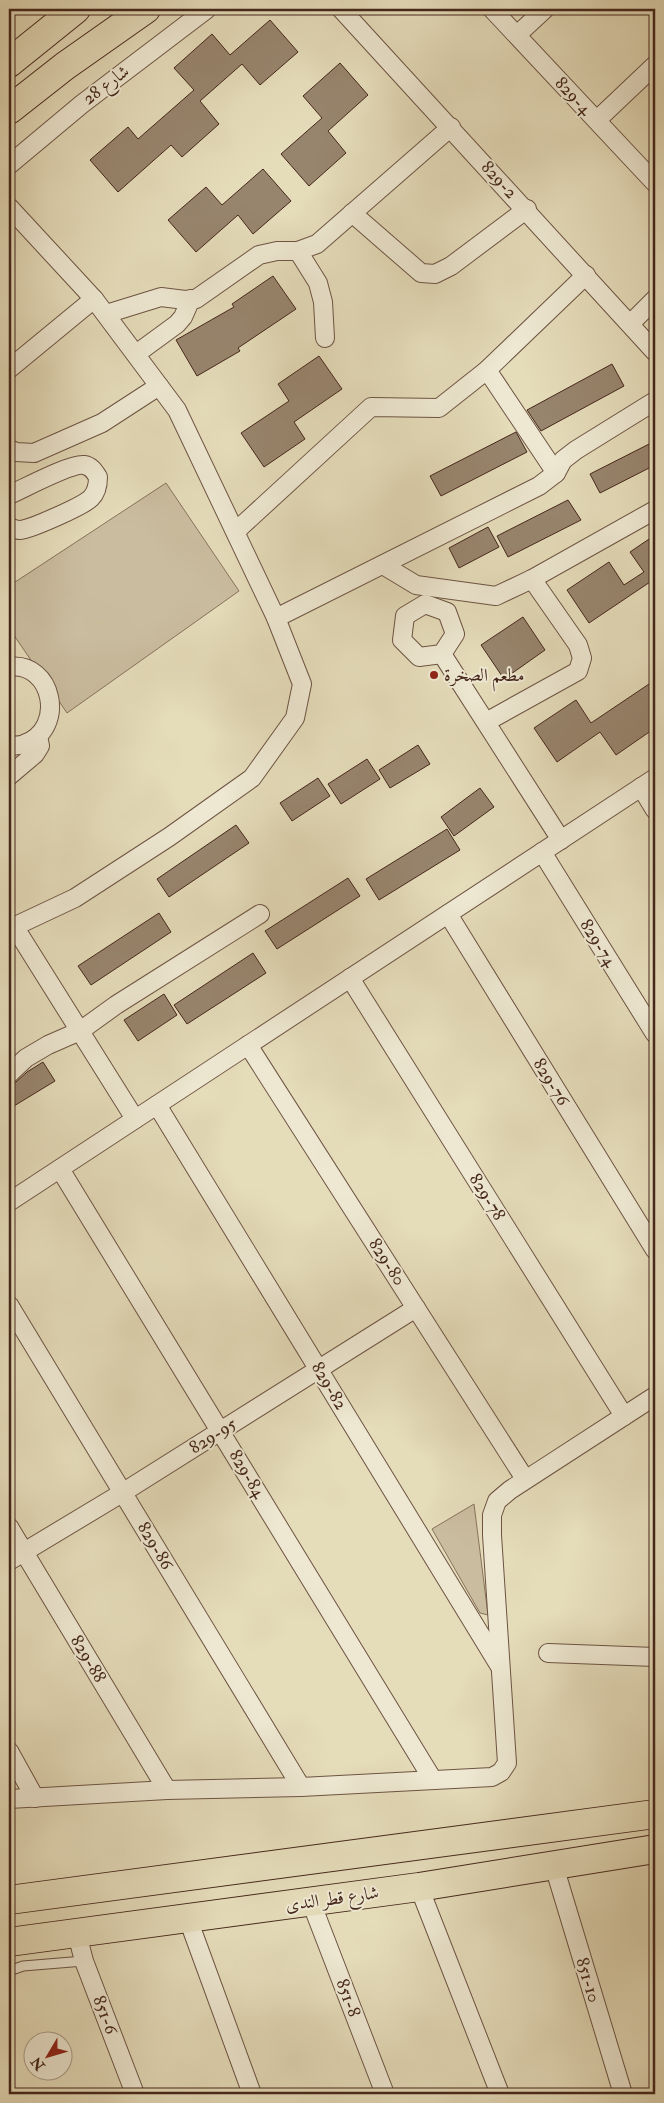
<svg xmlns="http://www.w3.org/2000/svg" width="664" height="2103" viewBox="0 0 664 2103" font-family="'IM FELL Double Pica',Amiri,serif">
<rect width="100%" height="100%" fill="#e5dcba"/>
<filter id="stains"><feTurbulence type="fractalNoise" baseFrequency=".004" numOctaves="4"/><feColorMatrix values="0 0 0 0 .2 0 0 0 0 .09 0 0 0 0 .02 0 0 0 .5 -.17"/></filter>
<radialGradient id="worn" r=".72"><stop offset=".6" stop-color="#630" stop-opacity="0"/><stop offset="1" stop-color="#630" stop-opacity=".3"/></radialGradient>
<g fill="#cabd9f" stroke="#88725d">
<polygon points="166,483 239,591 67,713 9,628 9,586"/>
<polygon points="474,1504 488,1615 480,1613 432,1529"/>
</g>
<g fill="#98856e" stroke="#45271b">
<polygon points="270,20 298,52 260,85 242,64 200,101 219,124 182,157 171,145 118,192 90,160 128,127 138,139 194,90 174,68 212,34 230,55"/>
<polygon points="340,63 368,95 328,131 346,153 309,186 281,154 322,118 303,96"/>
<polygon points="263,169 291,201 253,234 238,215 196,252 168,220 206,187 222,205"/>
<polygon points="273,276 296,309 238,348 240,351 197,376 176,340 234,307 232,304"/>
<polygon points="319,356 342,389 294,422 305,439 264,467 241,433 289,401 278,384"/>
<polygon points="612,364 624,386 541,431 527,410"/>
<polygon points="516,432 527,452 441,496 430,476"/>
<polygon points="655,441 655,465 600,493 590,474"/>
<polygon points="568,500 581,520 508,557 497,536"/>
<polygon points="488,527 499,547 459,568 449,548"/>
<polygon points="655,535 655,589 650,582 589,623 567,590 609,562 624,585 644,572 630,552"/>
<polygon points="523,617 545,650 504,679 481,645"/>
<polygon points="655,680 655,728 616,755 600,732 557,762 534,728 576,700 591,723"/>
<polygon points="418,745 430,764 390,788 379,770"/>
<polygon points="367,759 380,779 341,804 328,784"/>
<polygon points="318,778 330,796 292,821 280,803"/>
<polygon points="480,788 494,807 454,836 441,817"/>
<polygon points="236,825 249,843 169,897 157,879"/>
<polygon points="447,829 460,850 379,900 366,879"/>
<polygon points="348,878 360,896 277,949 265,931"/>
<polygon points="159,913 171,932 91,985 78,966"/>
<polygon points="253,953 266,973 187,1024 174,1005"/>
<polygon points="164,994 177,1015 138,1041 124,1020"/>
<polygon points="43,1062 55,1081 9,1109 9,1084 16,1082 27,1072"/>
</g>
<g fill="none" stroke-linecap="round" stroke-linejoin="round">
<g stroke="#6d5443" stroke-width="11">
<polyline id="service" points="9,1971 23,1966 84,1961"/>
</g>
<g stroke="#6d5443" stroke-width="20">
<g id="minor">
<polyline points="341,9 655,352"/>
<polyline points="492,9 655,183"/>
<polyline points="517,35 545,9"/>
<polyline points="597,120 655,65"/>
<polyline points="9,165 82,104 207,9"/>
<polyline points="9,207 94,299 177,410 276,618 302,684 295,718 252,778 169,837 75,898 9,929"/>
<polyline points="352,213 421,273 435,274 451,266 527,209"/>
<polyline points="298,251 318,283 323,302 325,338"/>
<polyline points="106,314 161,297 185,300 196,299 259,255 277,251 298,251 317,244 451,127"/>
<polyline points="631,323 655,299"/>
<polyline points="136,354 177,324 183,317 191,299"/>
<polyline points="9,369 94,299"/>
<polyline points="487,370 556,473"/>
<polyline points="9,449 16,452 34,453 102,423 159,386"/>
<path d="M9,495C23,489 71,463 84,465C91,466 94,471 98,477C98,485 97,492 91,498C83,506 31,529 20,530C16,530 12,528 9,527"/>
<polyline points="236,531 371,407 439,408 487,370 586,275"/>
<polyline points="383,565 416,585 496,596 532,579 655,510"/>
<polygon points="425,604 447,612 455,634 442,654 419,657 402,640 405,616"/>
<polyline points="276,618 539,486 556,473 563,460 576,450 655,401"/>
<polyline points="442,654 561,840"/>
<path d="M9,667C53,661 67,729 24,744C20,746 14,745 9,746"/>
<polyline points="486,722 578,671 582,658 578,645 532,579"/>
<polyline points="9,776 35,754 40,746 38,736"/>
<polyline points="641,787 655,810"/>
<polyline points="542,852 655,1034"/>
<polyline points="448,914 655,1250"/>
<polyline points="14,926 135,1119"/>
<polyline points="350,978 624,1416"/>
<polyline points="248,1045 525,1479"/>
<polyline points="9,1074 26,1058 48,1045 80,1031 116,1005 260,914"/>
<polyline points="157,1105 499,1665"/>
<polyline points="60,1169 433,1780"/>
<polyline points="9,1202 655,778"/>
<polyline points="9,1305 301,1787"/>
<polyline points="9,1527 167,1790"/>
<polyline points="9,1561 122,1493 416,1308"/>
<polyline points="548,1653 655,1657"/>
<polyline points="9,1751 35,1798"/>
<polyline points="9,1799 167,1790 301,1787 492,1777 501,1772 507,1763 492,1535 492,1515 497,1501 510,1490 655,1396"/>
<polyline points="554,1866 623,2094"/>
<polyline points="419,1887 500,2094"/>
<polyline points="311,1902 385,2094"/>
<polyline points="188,1919 252,2094"/>
<polyline points="77,1934 84,1961 135,2094"/>
</g>
</g>
<g stroke="#45271b" stroke-width="30">
<g id="primary">
<polyline points="9,63 76,9"/>
<polyline points="9,110 65,66 146,9"/>
<polyline points="9,1900 655,1814"/>
<polyline points="9,1942 419,1887 655,1849"/>
</g>
</g>
<use href="#service" stroke="#eee8d2" stroke-width="9"/>
<use href="#minor" stroke="#eee8d2" stroke-width="18"/>
<use href="#primary" stroke="#e5dcba" stroke-width="28"/>
</g>
<circle fill="#8f2418" stroke="#eee8d2" stroke-width="2" cx="434" cy="675" r="5"/>
<g text-anchor="middle" dominant-baseline="central" stroke-width="4" stroke-linejoin="round" paint-order="stroke">
<g font-size="18" fill="#45271b" stroke="#eee8d2">
<text transform="translate(106 85) rotate(-37)">شارع 28</text>
<text transform="translate(573 96) rotate(47)">829-4</text>
<text transform="translate(499 180) rotate(47)">829-2</text>
<text transform="translate(598 943) rotate(58)">829-74</text>
<text transform="translate(551 1082) rotate(58)">829-76</text>
<text transform="translate(487 1197) rotate(58)">829-78</text>
<text transform="translate(387 1262) rotate(57)">829-80</text>
<text transform="translate(329 1386) rotate(59)">829-82</text>
<text transform="translate(213 1436) rotate(-32)">829-95</text>
<text transform="translate(247 1474) rotate(59)">829-84</text>
<text transform="translate(155 1546) rotate(59)">829-86</text>
<text transform="translate(88 1659) rotate(59)">829-88</text>
<text transform="translate(332 1899) rotate(-8)">شارع قطر الندى</text>
<text transform="translate(588 1980) rotate(73)">851-10</text>
<text transform="translate(348 1998) rotate(69)">851-8</text>
<text transform="translate(105 2015) rotate(69)">851-6</text>
</g>
<g font-size="18" fill="#45271b" stroke="#eee8d2" text-anchor="start">
<text x="444" y="675">مطعم الصخرة</text>
</g>
</g>
<rect width="664" height="2103" fill="none" stroke="#e5dcba" stroke-width="30"/>
<rect x="10" y="10" width="644" height="2083" fill="none" stroke="#45271b" stroke-width="2.5"/>
<rect x="15" y="15" width="634" height="2073" fill="none" stroke="#45271b"/>
<g transform="translate(48 2056) rotate(232)"><circle r="24" fill="#eee8d2" stroke="#aa9b89"/>
<path d="M0-4L9 19L0 12L-9 19Z" fill="#8f2418"/>
<text y="-8" font-size="14" font-weight="bold" text-anchor="middle" fill="#45271b">N</text>
</g>
<rect width="100%" height="100%" filter="url(#stains)"/>
<rect width="100%" height="100%" fill="url(#worn)"/>
</svg>
